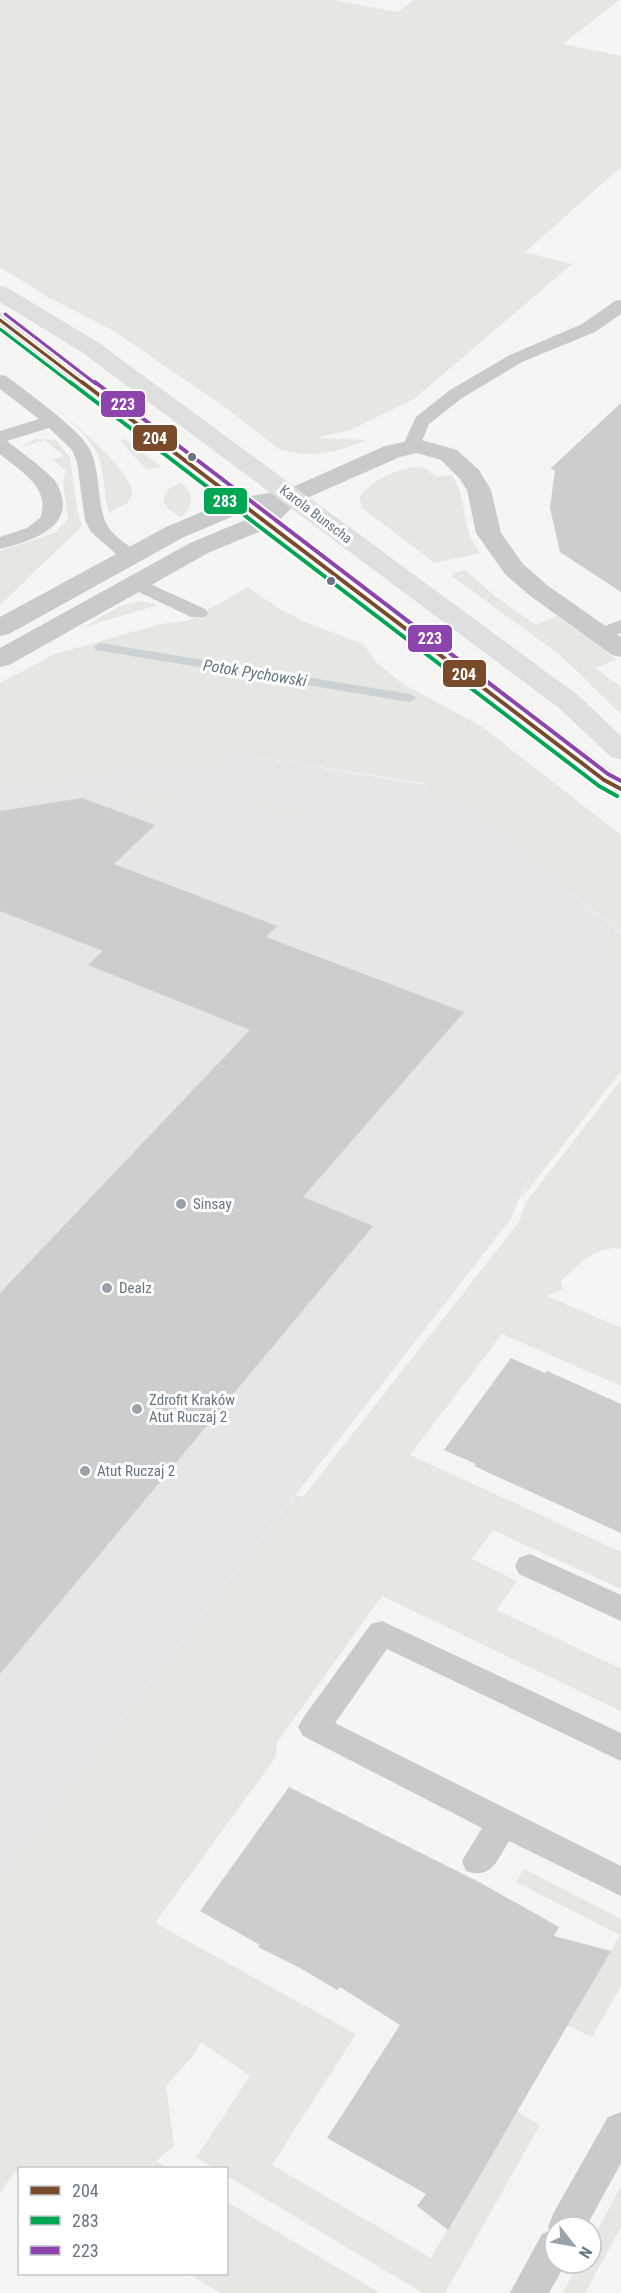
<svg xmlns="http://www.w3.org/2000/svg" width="621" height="2293" viewBox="0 0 621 2293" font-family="'Roboto Condensed',sans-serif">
<rect width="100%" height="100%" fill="#f5f5f3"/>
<polygon fill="#e5e6e6" points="0,742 231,753 428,785 451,795 621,934 621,1053 547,1146 533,1168 510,1220 0,1874"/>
<g fill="#e4e7e2">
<path d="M0,0H333L398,12L414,0H619L563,44L621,56V167L525,252L572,264L414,399L350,430L315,438L366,440C335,453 311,459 279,449L225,407L112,330L46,296L0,267Z"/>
<path d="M22,383C43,399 137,469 132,495L127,503L109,513C103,494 105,471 97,453C88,431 42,399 22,383Z"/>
<polygon points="35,439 56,440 70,458 77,510 82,526 0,605 0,551 55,533 68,519 63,482 66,471 53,460 64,456 45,440 21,447"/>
<polygon points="125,439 160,466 147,470 120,441"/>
<path d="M423,467L437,477L452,475C469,502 459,526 480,553L435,563L361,507L360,496C372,480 404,465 423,467Z"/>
<path d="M181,483C195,493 194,507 181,517L169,510L163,501L168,489Z"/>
<polygon points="465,570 496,597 536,625 557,616 617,659 595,668 621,687 621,714 560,655 452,576 454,573"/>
<polygon points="248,587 280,609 305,622 363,644 376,662 403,684 481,726 621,835 621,967 595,945 621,933 451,796 426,806 421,802 428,784 231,753 222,770 171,766 0,790 0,683 55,654 161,624 190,620"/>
<polygon points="142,601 158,605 84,627 120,606"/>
<polygon points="163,789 208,792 207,795 216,797 218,794 297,807 307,811 308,815 301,823 230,798 218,797 208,801 181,791 157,812 115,797"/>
<polygon points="621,1053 621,1071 521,1199 533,1168 547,1146"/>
<path d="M621,1080V1249C598,1243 576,1267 561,1281L563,1289L547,1296L621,1328V1386L502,1334L410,1455L621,1552V1589L493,1530L472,1559L517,1581L497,1610L621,1669V1711L382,1596L277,1742L275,1758L155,1923L356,2034L272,2165L431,2258L517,2111L540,2125L445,2293H423L227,2176L226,2168H215L196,2158L250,2076L201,2042L192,2057L166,2086L174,2146L156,2161L169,2168H20L19,2175L15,2172L0,2193V1874L296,1495L303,1497L519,1222L526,1202Z"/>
<polygon points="524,1869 621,1919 621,1986 592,2037 568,2025 620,1935 516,1882"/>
<polygon points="621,2186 621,2227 585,2293 563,2293 579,2263 591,2263 591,2242"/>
<polygon points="227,2202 380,2293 221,2293 188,2274 226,2274"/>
</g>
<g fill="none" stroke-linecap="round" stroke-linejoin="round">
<polygon fill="#cad2d4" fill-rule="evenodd" points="100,643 410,694 416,698 410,702 96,650 94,647"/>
</g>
<g fill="#cccdcd">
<polygon points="621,403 621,592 560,552 550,508 555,470 550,469"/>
<polygon points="82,798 155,825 114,864 277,926 266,937 464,1012 303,1197 373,1226 0,1674 0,1293 250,1030 88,965 103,951 0,911 0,811"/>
<polygon points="511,1358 545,1373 547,1371 621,1404 621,1533 474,1466 476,1464 444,1450"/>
<polygon points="289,1787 479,1882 559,1927 554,1936 611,1951 448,2230 417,2206 426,2194 327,2138 400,2025 340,1987 337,1990 300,1968 258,1947 260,1945 200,1911"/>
</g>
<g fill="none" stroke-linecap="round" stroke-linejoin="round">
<g fill="#c9cacb" fill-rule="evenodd">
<polygon points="621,300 621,314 595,332 522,362 462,398 429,424 418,451 404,451 402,447 416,417 450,390 510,355 582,324 615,301"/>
<path d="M0,375L6,376C27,392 78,428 89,448C102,471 96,511 109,528C115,537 128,545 137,552L140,556L137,560H123L91,532L85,520L77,462L72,450L49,428L7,441C18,450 51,473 57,484C80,527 31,541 0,549V537L27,528L40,518C52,488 20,471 0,454V431L39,419L0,389Z"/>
<polygon points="135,577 205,609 208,613 205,617 191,617 128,587 125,583 128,579"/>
<polygon points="621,620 621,633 600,640 593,638 590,634 593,630"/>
<polygon points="530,1554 621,1595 621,1621 519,1574 515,1566 519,1558"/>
<path d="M382,1621L621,1733V1761L387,1649L335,1723L621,1866V1896L509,1841C497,1860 492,1880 466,1871L462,1861L482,1828L303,1736L298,1727L303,1718L371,1624Z"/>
<polygon points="621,2112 621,2163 586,2227 555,2227 555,2263 566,2263 549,2293 510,2293 542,2234 550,2231 548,2227 553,2214 608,2117"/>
</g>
<polygon fill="#c9cacb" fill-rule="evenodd" points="418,439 457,450 479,470 491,490 501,533 523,564 547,585 621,637 621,657 612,655 529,595 505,574 476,533 467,490 460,479 441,460 417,453 400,457 298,502 273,526 208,553 9,665 0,667 0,648 190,543 255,516 264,508 248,510 184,537 9,634 0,636 0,617 166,527 233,499 286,490 385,446"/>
<g fill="#dedfdf" fill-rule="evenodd">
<polygon points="0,286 8,288 99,343 579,696 621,736 621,759 611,757 559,708 83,353 0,302"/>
<polygon points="0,313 8,315 621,778 621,798 594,786 0,331"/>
</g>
<g stroke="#fff" stroke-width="6">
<polyline id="bus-1-far1" points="0,320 84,384"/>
</g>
<g stroke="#fff" stroke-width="8">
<polyline id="bus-1" points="82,382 604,780 621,789"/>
</g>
<g stroke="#fff" stroke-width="6">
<polyline id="bus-2-far1" points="0,329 72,384"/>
</g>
<g stroke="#fff" stroke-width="8">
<polyline id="bus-2" points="70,382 599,786 617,796"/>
</g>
<g stroke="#fff" stroke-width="6">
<polyline id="bus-3-far1" points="5,314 96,384"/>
</g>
<g stroke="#fff" stroke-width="8">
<polyline id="bus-3" points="95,382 608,774 621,781"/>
</g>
<use href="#bus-1-far1" stroke="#7a4b2a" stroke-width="3"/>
<use href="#bus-1" stroke="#7a4b2a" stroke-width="4"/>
<use href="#bus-2-far1" stroke="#00a651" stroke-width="3"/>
<use href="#bus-2" stroke="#00a651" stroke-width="4"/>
<use href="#bus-3-far1" stroke="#8e44ad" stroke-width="3"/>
<use href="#bus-3" stroke="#8e44ad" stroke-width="4"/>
</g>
<g fill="#667682" stroke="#fff" stroke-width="2">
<circle cx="192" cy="457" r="5"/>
<circle cx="331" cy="581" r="5"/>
</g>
<g fill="#98a2aa" stroke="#fff" stroke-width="2">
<circle cx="181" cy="1204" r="6"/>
<circle cx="107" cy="1288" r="6"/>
<circle cx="137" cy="1409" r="6"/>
<circle cx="85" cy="1471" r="6"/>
</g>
<g text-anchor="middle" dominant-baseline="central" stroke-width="6" stroke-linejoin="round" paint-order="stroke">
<g font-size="14" fill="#667682" stroke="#fff">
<text transform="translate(316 514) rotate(37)">Karola Bunscha</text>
</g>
<g font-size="15" fill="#667682" stroke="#fff" text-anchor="start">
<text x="193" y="1204">Sinsay</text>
<text x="119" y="1288">Dealz</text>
<text x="149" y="1400">Zdrofit Kraków<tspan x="149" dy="17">Atut Ruczaj 2</tspan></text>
<text x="97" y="1471">Atut Ruczaj 2</text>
</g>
<g font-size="16" font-style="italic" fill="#62777f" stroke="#fff">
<text transform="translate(255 673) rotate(9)">Potok Pychowski</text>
</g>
</g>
<g stroke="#fff" stroke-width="2">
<rect x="100" y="390" width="46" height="28" rx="6" fill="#8e44ad"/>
<rect x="132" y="424" width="46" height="28" rx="6" fill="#7a4b2a"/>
<rect x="203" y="487" width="45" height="28" rx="6" fill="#00a651"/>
<rect x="407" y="624" width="46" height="29" rx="6" fill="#8e44ad"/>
<rect x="442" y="659" width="45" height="29" rx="6" fill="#7a4b2a"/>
</g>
<g font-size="16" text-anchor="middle" font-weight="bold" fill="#fff">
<text x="123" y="410">223</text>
<text x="155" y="444">204</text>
<text x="225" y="507">283</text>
<text x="430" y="644">223</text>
<text x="464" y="680">204</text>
</g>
<rect x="18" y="2167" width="210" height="108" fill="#ffffff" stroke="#c2c8cd" stroke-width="1.5"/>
<rect x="30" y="2186" width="30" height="9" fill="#7a4b2a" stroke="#c2c8cd" stroke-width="1.5"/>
<text x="72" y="2197" font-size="18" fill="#667682">204</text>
<rect x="30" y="2216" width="30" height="9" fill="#00a651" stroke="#c2c8cd" stroke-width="1.5"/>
<text x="72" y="2227" font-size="18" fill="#667682">283</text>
<rect x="30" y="2246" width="30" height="9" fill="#8e44ad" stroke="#c2c8cd" stroke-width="1.5"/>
<text x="72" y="2257" font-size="18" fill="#667682">223</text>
<g transform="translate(573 2245) rotate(121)"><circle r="28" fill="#ffffff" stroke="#c2c8cd" stroke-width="1.5"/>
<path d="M0-4.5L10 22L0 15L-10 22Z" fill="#98a2aa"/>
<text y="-9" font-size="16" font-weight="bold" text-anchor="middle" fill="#667682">N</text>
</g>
</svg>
